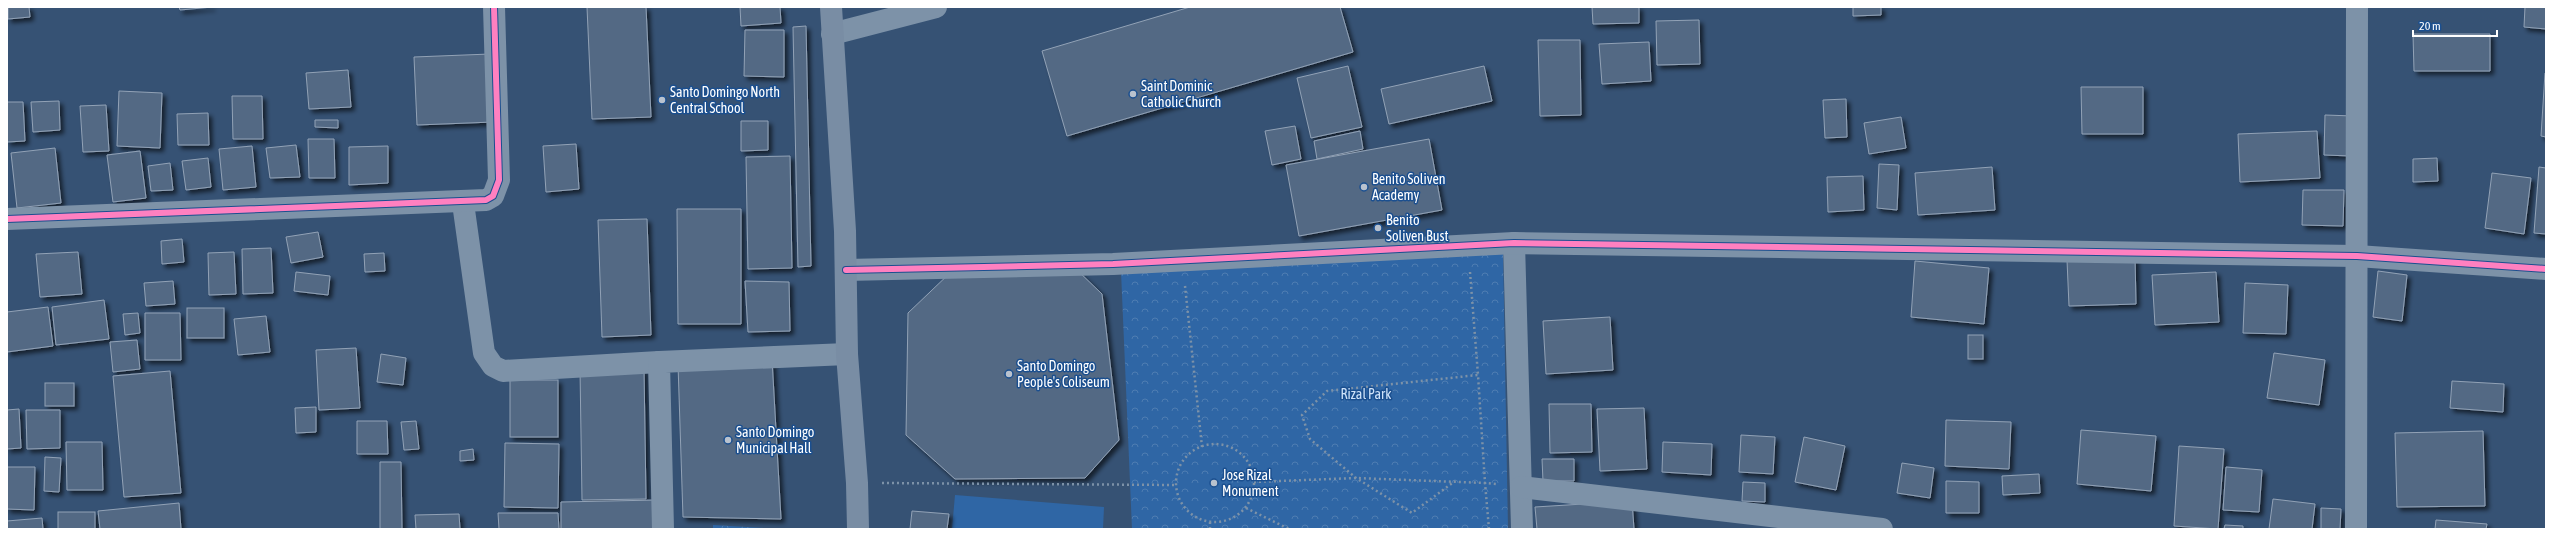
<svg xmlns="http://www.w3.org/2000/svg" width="2553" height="536" viewBox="0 0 2553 536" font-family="'Asap Condensed',sans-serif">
<defs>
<pattern id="forest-crowns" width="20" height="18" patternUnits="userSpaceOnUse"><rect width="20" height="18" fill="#2f66a5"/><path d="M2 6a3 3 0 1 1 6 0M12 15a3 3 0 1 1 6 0" fill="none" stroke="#4e7db2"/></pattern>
<filter id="shadow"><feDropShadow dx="3.5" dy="3.5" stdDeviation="2" flood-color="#0009"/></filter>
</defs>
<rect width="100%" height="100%" fill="#365274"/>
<g fill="url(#forest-crowns)">
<polygon points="1503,253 1508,529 1132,529 1121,271"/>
<polygon points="713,525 779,529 713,529"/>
</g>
<polygon fill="#2f66a5" points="955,495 1104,507 1103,529 952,529"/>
<g fill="#526984" stroke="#92a2b6" filter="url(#shadow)">
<polygon points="8,7 29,7 30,17 8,19"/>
<polygon points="179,7 212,7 180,10"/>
<polygon points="587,7 646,7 651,117 592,119"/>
<polygon points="740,7 780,7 781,23 741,26"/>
<polygon points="1190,7 1340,7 1353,52 1067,136 1042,51"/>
<polygon points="1592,7 1639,7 1639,23 1593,24"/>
<polygon points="1853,7 1881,7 1881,15 1853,16"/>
<polygon points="2525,7 2546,7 2546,29 2524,27"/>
<polygon points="1699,20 1700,64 1657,65 1656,21"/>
<polygon points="806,26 811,266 798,267 793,27"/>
<polygon points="745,30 784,30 784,77 744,76"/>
<polygon points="2413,34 2490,34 2490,71 2414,71"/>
<polygon points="1538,40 1580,40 1581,115 1540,116"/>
<polygon points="1649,42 1651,81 1602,84 1599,44"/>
<polygon points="490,54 493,122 417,125 414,57"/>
<polygon points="1348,66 1362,127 1311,138 1297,78"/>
<polygon points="1484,66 1492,101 1389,124 1381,89"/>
<polygon points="348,70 351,107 309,109 306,73"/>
<polygon points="2545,73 2546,73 2546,137 2541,136"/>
<polygon points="2081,87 2143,87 2143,134 2082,134"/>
<polygon points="119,91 162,93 160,148 117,146"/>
<polygon points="232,96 262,96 263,139 233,139"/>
<polygon points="1846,99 1847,137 1825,138 1823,100"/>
<polygon points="59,101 60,130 33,132 31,102"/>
<polygon points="7,102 23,102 25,141 7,142"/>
<polygon points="106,105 109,151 83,152 80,106"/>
<polygon points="208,113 209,145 178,145 177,114"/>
<polygon points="2325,115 2353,116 2352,156 2324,155"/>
<polygon points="1901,117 1906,148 1869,154 1864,123"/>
<polygon points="315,120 338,120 338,128 315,127"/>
<polygon points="741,121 768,121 768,150 741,151"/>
<polygon points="1295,126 1301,159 1272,165 1265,131"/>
<polygon points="1360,131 1363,149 1317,159 1314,141"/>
<polygon points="2317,131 2320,178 2240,182 2238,134"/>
<polygon points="308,139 334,139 335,178 309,178"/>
<polygon points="1429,139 1442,210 1299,236 1286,165"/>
<polygon points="576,144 579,189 546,192 543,146"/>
<polygon points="296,145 300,177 270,178 266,148"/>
<polygon points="252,146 256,187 223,190 219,149"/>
<polygon points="388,146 388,183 349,185 349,147"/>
<polygon points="55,148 61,203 17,208 11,153"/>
<polygon points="140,151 146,198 113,202 107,155"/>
<polygon points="790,156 792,268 748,269 746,157"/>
<polygon points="208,158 211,187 186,190 182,161"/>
<polygon points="2437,158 2438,181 2413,182 2413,159"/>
<polygon points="170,163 173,190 151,191 148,166"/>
<polygon points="1879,164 1899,165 1897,210 1877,208"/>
<polygon points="1992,167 1995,210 1918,215 1915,173"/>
<polygon points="2539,167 2546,168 2546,234 2534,233"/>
<polygon points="2492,173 2531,178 2524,234 2485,228"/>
<polygon points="1863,176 1864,210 1828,212 1827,177"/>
<polygon points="2303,190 2344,190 2343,226 2302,225"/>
<polygon points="677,209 741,209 741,324 678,324"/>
<polygon points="647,219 651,335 602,337 598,220"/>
<polygon points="318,232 323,257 291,263 286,237"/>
<polygon points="182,239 184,262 162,264 161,241"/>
<polygon points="271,248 273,293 243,294 242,249"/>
<polygon points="78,252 82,294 40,297 36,254"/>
<polygon points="234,252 236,294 209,295 208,253"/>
<polygon points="384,253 385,271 365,272 364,254"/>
<polygon points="2135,257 2136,304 2069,306 2067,260"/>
<polygon points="1915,261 1989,268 1984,324 1911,317"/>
<polygon points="1076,269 1102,294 1119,440 1085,478 955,479 906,435 908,313 952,271"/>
<polygon points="2378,271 2407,275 2402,321 2373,317"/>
<polygon points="296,272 330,276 328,295 294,291"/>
<polygon points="2216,272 2219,322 2155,325 2152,275"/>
<polygon points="173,281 175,304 146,306 144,283"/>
<polygon points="745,281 789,282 790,331 748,332"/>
<polygon points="2245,283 2288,285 2286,334 2243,333"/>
<polygon points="104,300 109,339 56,345 52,307"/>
<polygon points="48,307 53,346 7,352 7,312"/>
<rect x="187" y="308" width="37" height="30"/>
<polygon points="138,313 140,333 125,335 123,314"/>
<polygon points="145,313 180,313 181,360 145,360"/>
<polygon points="266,316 270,352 238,355 234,319"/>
<polygon points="1610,317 1613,370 1546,374 1543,321"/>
<rect x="1968" y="335" width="15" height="24"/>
<polygon points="137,340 140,369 113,372 110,342"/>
<polygon points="356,348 360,408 319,410 316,350"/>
<polygon points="2274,353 2325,360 2319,405 2267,398"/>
<polygon points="381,354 406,358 403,385 377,382"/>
<polygon points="772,359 781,519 683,517 678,364"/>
<polygon points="580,369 644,369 646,499 582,500"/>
<polygon points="170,371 181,493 124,497 113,376"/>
<rect x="510" y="380" width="48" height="57"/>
<polygon points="2452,381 2504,384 2503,412 2450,408"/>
<rect x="45" y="383" width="29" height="23"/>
<polygon points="1549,404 1591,404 1592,452 1550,453"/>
<polygon points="316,407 316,432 296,433 295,408"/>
<polygon points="1644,408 1647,469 1600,471 1597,409"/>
<polygon points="19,409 21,448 7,449 7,410"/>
<polygon points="26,410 60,410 60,448 27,449"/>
<polygon points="1946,420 2011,422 2009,469 1945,466"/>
<polygon points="357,421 387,421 388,454 357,454"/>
<polygon points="416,421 419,449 404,450 401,422"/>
<polygon points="2081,430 2156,436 2151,491 2077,484"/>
<polygon points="2483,431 2485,506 2397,507 2395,433"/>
<polygon points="1741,435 1775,437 1773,474 1739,472"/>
<polygon points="1804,437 1845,446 1836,490 1795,482"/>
<polygon points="66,442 102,442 103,490 67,490"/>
<polygon points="1663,442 1712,444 1711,475 1662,472"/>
<polygon points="505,443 559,444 558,508 504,507"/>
<polygon points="2179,446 2224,449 2218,529 2174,526"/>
<polygon points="473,449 474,460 460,461 460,451"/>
<polygon points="45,457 61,458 59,492 44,491"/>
<polygon points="1542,459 1574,459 1574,481 1543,481"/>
<polygon points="380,462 401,462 402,529 380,529"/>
<polygon points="1902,463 1934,468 1930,498 1897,493"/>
<polygon points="7,467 35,467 34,510 7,509"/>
<polygon points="2226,467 2262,470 2259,512 2223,510"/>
<polygon points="2039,474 2040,493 2003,495 2002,476"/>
<polygon points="1946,481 1979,482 1979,513 1946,513"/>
<polygon points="1743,482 1765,483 1765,502 1742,501"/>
<polygon points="2273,499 2315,504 2312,529 2269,529"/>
<polygon points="657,500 658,529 561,529 561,502"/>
<polygon points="1632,501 1634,529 1537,529 1535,507"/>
<polygon points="179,503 181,529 100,529 98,511"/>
<polygon points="2321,508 2341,509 2340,529 2321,529"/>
<polygon points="912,511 949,514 947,529 910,529"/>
<rect x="58" y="512" width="37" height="17"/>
<polygon points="498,513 558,513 559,529 499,529"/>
<polygon points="459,514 460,529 416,529 415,515"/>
<polygon points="42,518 43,529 7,529 7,521"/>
<polygon points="2436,520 2487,524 2486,529 2435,529"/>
<polygon points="2225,525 2243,526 2243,529 2224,529"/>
</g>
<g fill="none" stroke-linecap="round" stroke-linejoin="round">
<g stroke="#7d92a8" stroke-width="2.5" stroke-dasharray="2 3" stroke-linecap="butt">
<polyline points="1470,272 1478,375"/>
<polyline points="1185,286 1202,447"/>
<circle cx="1215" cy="483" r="39"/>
<polyline points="1254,482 1356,478 1485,483 1478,375 1327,391 1302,415 1310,439 1356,478 1412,513 1455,481"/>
<polyline points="882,483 1176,485"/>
<polyline points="1246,508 1289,529"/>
<polyline points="1210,522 1210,529"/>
<polyline points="1489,529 1485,483 1496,484"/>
</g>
<g stroke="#7d92a8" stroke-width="22">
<polyline points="832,34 936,7"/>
<polyline points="463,203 484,353 493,366 503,371 659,362"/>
<polyline points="7,219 486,200 493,196 499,180 494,7"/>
<polyline points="1514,243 1522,529"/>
<polyline points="846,270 1113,264 1514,243 2357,256 2546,269"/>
<polyline points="1521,487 1882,529"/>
<polyline points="663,529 659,362 847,354"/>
<polyline points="2356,529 2357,7"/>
</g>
<polyline stroke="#798da4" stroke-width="22" points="831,7 845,231 847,354 857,483 858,529"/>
<g stroke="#1b4f8f" stroke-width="8">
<g id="cycleway">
<polyline points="7,219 486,200 493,196 499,180 494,7"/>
<polyline points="846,270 1113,264 1514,243 2357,256 2546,269"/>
</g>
</g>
<use href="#cycleway" stroke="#ff80c0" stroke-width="6"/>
</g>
<g fill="#b9c2ce" stroke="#1b4f8f" stroke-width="1.5">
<circle cx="1133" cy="94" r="4"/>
<circle cx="662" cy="100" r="4"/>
<circle cx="1364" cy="187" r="4"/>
<circle cx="1378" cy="228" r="4"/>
<circle cx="1009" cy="374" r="4"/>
<circle cx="728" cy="440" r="4"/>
<circle cx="1214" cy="483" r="4"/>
</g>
<g text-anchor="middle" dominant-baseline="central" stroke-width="3" stroke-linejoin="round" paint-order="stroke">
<g font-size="14" fill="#fff" stroke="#1b4f8f" text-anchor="start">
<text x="1141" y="86">Saint Dominic<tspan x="1141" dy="16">Catholic Church</tspan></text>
<text x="670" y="92">Santo Domingo North<tspan x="670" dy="16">Central School</tspan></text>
<text x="1372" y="179">Benito Soliven<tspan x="1372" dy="16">Academy</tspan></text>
<text x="1386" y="220">Benito<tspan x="1386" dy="16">Soliven Bust</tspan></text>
<text x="1017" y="366">Santo Domingo<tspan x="1017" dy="16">People's Coliseum</tspan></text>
<text x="736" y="432">Santo Domingo<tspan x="736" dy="16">Municipal Hall</tspan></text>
<text x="1222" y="475">Jose Rizal<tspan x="1222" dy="16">Monument</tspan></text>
</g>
<g font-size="14" fill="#cfe3fa" stroke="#1b4f8f">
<text x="1366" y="394">Rizal Park</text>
</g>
</g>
<rect width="2553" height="536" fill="none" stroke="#ffffff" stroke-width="16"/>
<path d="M2413 30v6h84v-6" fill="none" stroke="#ffffff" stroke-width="2"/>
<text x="2419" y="30" font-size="12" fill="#ffffff" stroke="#1b4f8f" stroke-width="3" paint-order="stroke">20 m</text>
</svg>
